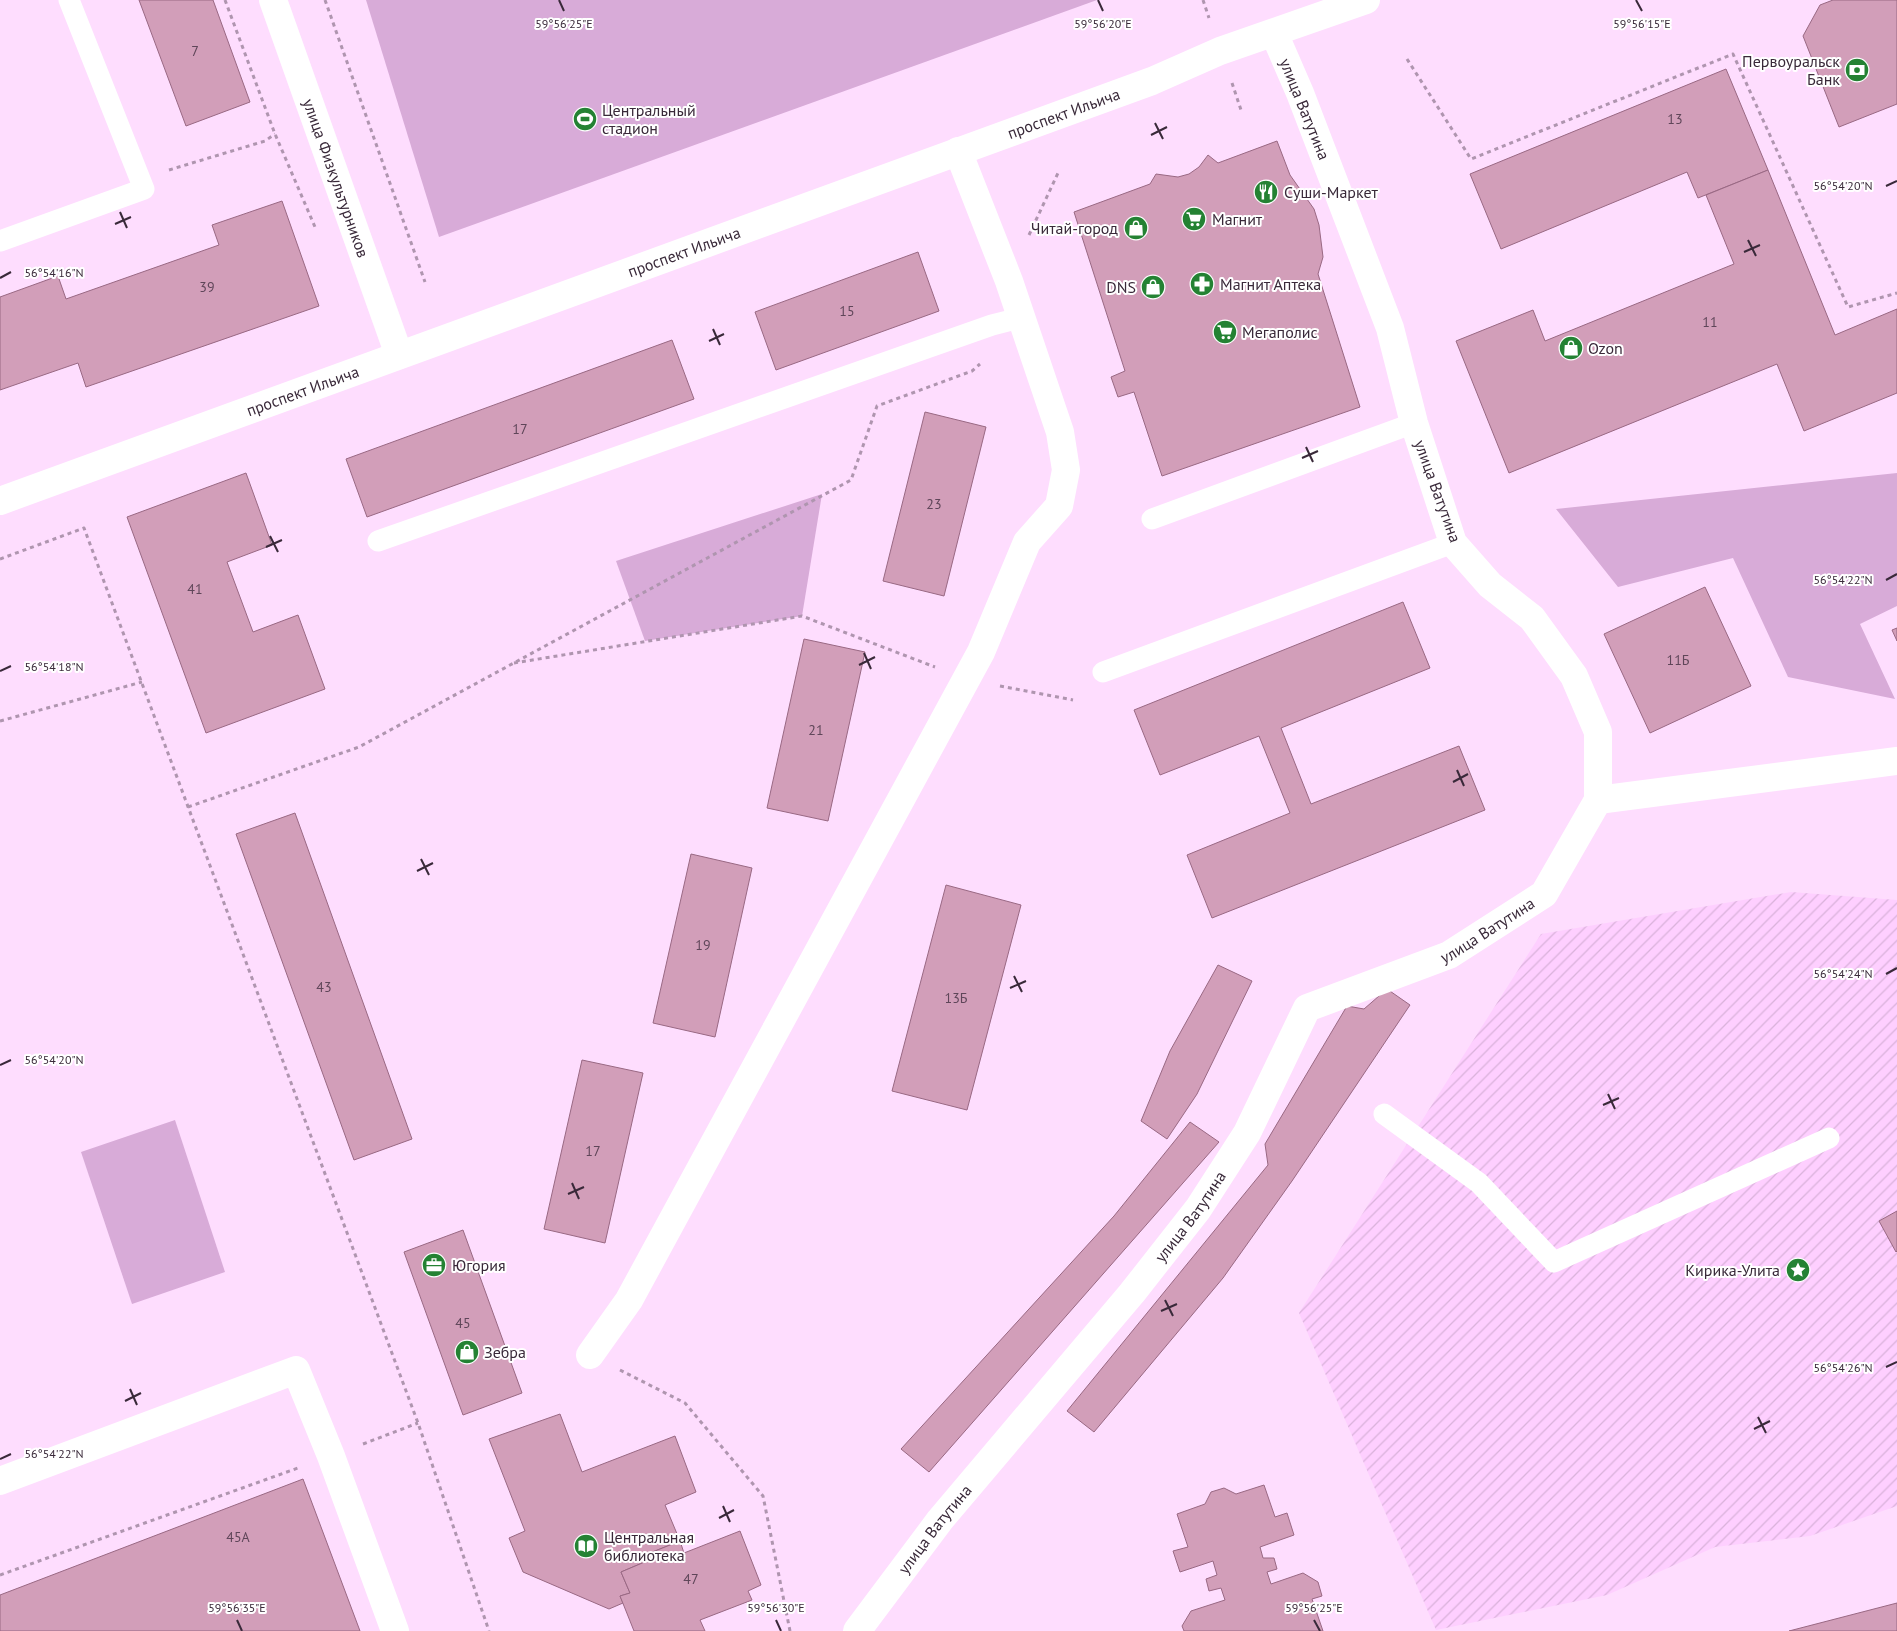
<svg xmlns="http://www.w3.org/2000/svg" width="1897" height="1631" viewBox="0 0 1897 1631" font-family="'PT Sans',sans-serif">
<defs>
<pattern id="industrial-furrows" width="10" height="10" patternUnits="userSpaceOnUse" patternTransform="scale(1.25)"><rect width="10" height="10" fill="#fecfff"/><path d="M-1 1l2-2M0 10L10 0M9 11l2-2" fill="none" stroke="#dab2db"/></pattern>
</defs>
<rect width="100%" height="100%" fill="#feddfe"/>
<polygon fill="url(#industrial-furrows)" points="1791,892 1897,900 1897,1506 1810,1536 1715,1547 1607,1595 1436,1630 1299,1313 1541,934"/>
<g fill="#d8abd8">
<polygon points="366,0 1097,0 439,237"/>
<polygon points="1897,473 1897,606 1860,624 1895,699 1788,677 1733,558 1618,587 1556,509"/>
<polygon points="822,494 802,616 645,641 616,561"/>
<polygon points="175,1120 225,1272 132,1304 81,1152"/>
</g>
<g fill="#d29eb9" stroke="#996883">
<polygon points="139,0 213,0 250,102 186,126"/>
<polygon points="1833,0 1897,0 1897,104 1839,127 1803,36 1820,5"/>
<polygon points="1726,69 1768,170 1698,198 1687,172 1501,249 1470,174"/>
<polygon points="1277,141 1290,175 1314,209 1319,225 1323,257 1318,274 1360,407 1162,476 1134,392 1118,397 1111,377 1125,371 1074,212 1150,184 1156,174 1178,177 1189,174 1199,167 1208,155 1218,163"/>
<polygon points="1768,170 1835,335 1897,309 1897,393 1804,431 1777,364 1509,473 1456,341 1533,310 1545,341 1734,264 1706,195"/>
<polygon points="282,201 319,306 86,387 78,363 0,390 0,297 58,276 66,299 219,245 212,225"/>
<polygon points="918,252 939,311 776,370 755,312"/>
<polygon points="672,340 694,399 367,517 346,459"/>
<polygon points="925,412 986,427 944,596 883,581"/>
<polygon points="246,473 272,545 227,562 253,632 298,615 325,689 206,733 127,517"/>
<polygon points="1705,587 1751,686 1650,733 1604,634"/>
<polygon points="1403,602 1430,668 1281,728 1311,804 1459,746 1485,810 1212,918 1187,855 1290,813 1259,736 1160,775 1134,710"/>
<polygon points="1897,628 1897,641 1892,630"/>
<polygon points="804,639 865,652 828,821 767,808"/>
<polygon points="295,813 412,1139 354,1160 236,834"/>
<polygon points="691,854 752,868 715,1037 653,1023"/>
<polygon points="946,885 1021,905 967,1110 892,1091"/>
<polygon points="1218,965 1252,981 1197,1094 1167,1139 1141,1121 1170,1051"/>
<polygon points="1387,989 1410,1005 1292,1181 1223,1278 1094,1432 1067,1411 1268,1165 1265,1144 1347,1006 1364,1009"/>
<polygon points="582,1060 643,1073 605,1243 544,1229"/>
<polygon points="1190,1122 1219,1142 929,1472 901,1449 1114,1216"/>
<polygon points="1897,1211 1897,1251 1896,1252 1879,1221"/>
<polygon points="463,1230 522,1393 463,1415 404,1252"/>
<polygon points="560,1414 582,1472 675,1436 696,1492 665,1505 680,1541 645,1555 647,1561 621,1572 630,1593 620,1596 623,1603 609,1609 523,1572 509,1538 525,1531 489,1439"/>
<polygon points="303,1479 360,1631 0,1631 0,1595"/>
<polygon points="1264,1485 1275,1517 1287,1513 1294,1535 1260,1547 1263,1558 1274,1558 1277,1569 1267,1572 1271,1584 1303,1573 1318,1582 1322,1596 1312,1599 1323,1631 1184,1631 1182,1626 1191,1611 1225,1600 1221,1588 1209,1591 1206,1579 1217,1575 1213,1561 1180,1572 1173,1551 1188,1547 1177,1514 1205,1504 1211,1492 1224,1488 1236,1494"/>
<polygon points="740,1531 761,1585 748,1591 752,1600 700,1620 705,1631 634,1631 620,1596 630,1593 621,1572 647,1561 645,1555 680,1541 684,1553"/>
<polygon points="1897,1603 1897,1631 1789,1631"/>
</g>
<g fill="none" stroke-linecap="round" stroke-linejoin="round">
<g stroke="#af95af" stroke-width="3" stroke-dasharray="4 4" stroke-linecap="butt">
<polyline points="225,0 275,134 315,227"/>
<polyline points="325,0 425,282"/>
<polyline points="1203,0 1209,18"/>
<polyline points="1407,59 1471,159 1733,54 1848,307 1897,293"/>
<polyline points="1232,83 1241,110"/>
<polyline points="169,170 265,141 275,134"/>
<polyline points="1029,235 1058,173"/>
<polyline points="0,559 84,528 418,1423 489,1631"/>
<polyline points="514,663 802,616 935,667"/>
<polyline points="1000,686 1073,700"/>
<polyline points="0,721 142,682"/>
<polyline points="188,807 359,747 851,480 877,406 972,371 980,364"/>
<polyline points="620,1370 685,1403 763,1496 790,1631"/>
<polyline points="363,1444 418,1423"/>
<polyline points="0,1575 298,1468"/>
</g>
<g stroke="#fff" stroke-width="21">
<polyline points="0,241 144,189 69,0"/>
<polyline points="1152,519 1414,423"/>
<polyline points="378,541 992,325 1020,318"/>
<polyline points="1103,672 1453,543"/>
<polyline points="1384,1114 1479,1183 1554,1262 1829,1138"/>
</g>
<g stroke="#fff" stroke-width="28">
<path id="s1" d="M273,0L399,355"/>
<polyline points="1598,800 1897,761"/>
<polyline points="590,1355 629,1300 981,652 1027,542 1059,506 1066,470 1060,432 1009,281 958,151"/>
<polyline points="0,1481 296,1370 331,1456 395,1631"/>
<path id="s2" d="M857,1631L940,1520L1132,1293L1198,1209L1247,1133L1307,1008L1449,955L1544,894L1598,800V732L1574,676L1532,618L1490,585L1453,543L1414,423L1390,328L1300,93L1274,33"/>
</g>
<path stroke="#fff" stroke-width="28" id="s3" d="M0,501L1152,81L1220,51L1366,0"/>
</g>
<path fill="none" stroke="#392939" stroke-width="2" d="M559,0L564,11M1098,0L1103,11M1636,0L1642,11M1155,123L1163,139M1151,135L1167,127M1886,186L1897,181M120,212L127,228M115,224L131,217M1748,240L1756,256M1744,252L1760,245M0,278L11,272M713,329L720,345M709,341L724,334M1306,447L1313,462M1302,458L1318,451M270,536L278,552M266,547L282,540M1886,580L1897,574M864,653L871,669M859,665L875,657M0,671L11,666M1457,770L1464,786M1453,782L1468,774M421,859L429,875M417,871L433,863M1886,974L1897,968M1014,976L1022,992M1010,988L1026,981M0,1065L11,1060M1608,1094L1615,1109M1603,1105L1619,1098M572,1183L579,1199M568,1194L584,1187M1165,1300L1173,1316M1161,1311L1177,1304M1886,1367L1897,1362M130,1389L137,1405M125,1401L141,1393M1758,1417L1766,1433M1754,1429L1770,1421M0,1459L11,1454M723,1506L730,1522M719,1518L734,1510M237,1620L242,1631M776,1620L781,1631M1314,1620L1320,1631"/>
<defs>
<g id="bank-disc" transform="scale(1.25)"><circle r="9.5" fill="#248233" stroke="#fff"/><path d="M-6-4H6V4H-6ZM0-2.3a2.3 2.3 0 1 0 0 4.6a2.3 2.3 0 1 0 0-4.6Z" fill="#fff"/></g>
<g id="stadium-disc" transform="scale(1.25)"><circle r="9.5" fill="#248233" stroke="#fff"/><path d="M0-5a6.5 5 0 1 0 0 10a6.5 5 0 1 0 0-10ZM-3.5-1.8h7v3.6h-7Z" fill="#fff"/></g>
<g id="restaurant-disc" transform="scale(1.25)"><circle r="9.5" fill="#248233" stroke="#fff"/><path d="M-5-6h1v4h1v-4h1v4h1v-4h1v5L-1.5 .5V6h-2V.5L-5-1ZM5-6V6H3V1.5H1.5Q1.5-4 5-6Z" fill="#fff"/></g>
<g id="supermarket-disc" transform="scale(1.25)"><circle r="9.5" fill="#248233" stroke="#fff"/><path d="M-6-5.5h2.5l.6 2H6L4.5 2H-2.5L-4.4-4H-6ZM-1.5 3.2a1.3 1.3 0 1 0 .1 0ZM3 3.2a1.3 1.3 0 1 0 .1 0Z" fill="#fff"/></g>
<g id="shop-disc" transform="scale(1.25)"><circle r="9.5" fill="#248233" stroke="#fff"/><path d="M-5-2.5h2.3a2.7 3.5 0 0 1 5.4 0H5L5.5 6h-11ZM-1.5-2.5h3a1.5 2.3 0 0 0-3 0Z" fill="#fff"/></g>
<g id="pharmacy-disc" transform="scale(1.25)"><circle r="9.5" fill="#248233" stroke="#fff"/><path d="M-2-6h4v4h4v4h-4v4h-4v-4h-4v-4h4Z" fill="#fff"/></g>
<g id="office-disc" transform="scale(1.25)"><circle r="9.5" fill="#248233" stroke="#fff"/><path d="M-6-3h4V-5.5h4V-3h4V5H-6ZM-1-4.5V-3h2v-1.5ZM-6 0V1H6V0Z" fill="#fff"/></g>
<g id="sight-disc" transform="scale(1.25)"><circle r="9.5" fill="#248233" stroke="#fff"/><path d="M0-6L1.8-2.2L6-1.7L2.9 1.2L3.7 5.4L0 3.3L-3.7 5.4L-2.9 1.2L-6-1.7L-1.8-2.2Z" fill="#fff"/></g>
<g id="library-disc" transform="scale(1.25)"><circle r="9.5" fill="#248233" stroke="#fff"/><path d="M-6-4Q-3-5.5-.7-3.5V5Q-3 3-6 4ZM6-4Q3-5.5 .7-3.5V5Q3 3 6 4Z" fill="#fff"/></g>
</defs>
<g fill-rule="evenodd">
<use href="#bank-disc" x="1857" y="70"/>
<use href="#stadium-disc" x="585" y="119"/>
<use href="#restaurant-disc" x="1266" y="192"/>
<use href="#supermarket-disc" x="1194" y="219"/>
<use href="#shop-disc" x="1136" y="228"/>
<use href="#pharmacy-disc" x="1202" y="284"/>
<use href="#shop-disc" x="1153" y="287"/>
<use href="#supermarket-disc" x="1225" y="332"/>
<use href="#shop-disc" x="1571" y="348"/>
<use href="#office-disc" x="434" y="1265"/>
<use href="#sight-disc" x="1798" y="1270"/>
<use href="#shop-disc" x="467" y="1352"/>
<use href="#library-disc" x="586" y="1546"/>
</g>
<g text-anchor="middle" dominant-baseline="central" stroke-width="4" stroke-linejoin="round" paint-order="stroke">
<g font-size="14" fill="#5f4659">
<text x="195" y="51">7</text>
<text x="1675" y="119">13</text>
<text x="207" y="287">39</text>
<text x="847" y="311">15</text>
<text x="1710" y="322">11</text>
<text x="520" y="429">17</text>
<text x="934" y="504">23</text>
<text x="195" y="589">41</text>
<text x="1678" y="660">11Б</text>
<text x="816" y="730">21</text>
<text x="703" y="945">19</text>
<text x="324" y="987">43</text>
<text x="956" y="998">13Б</text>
<text x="593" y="1151">17</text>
<text x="463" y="1323">45</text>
<text x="238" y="1537">45А</text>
<text x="691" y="1579">47</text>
</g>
<g font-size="16" fill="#392939" stroke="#fff" text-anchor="start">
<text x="1840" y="61" text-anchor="end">Первоуральск<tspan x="1840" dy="18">Банк</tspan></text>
<text x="602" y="110">Центральный<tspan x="602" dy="18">стадион</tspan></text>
<text x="1284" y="192">Суши-Маркет</text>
<text x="1212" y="219">Магнит</text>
<text x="1118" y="228" text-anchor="end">Читай-город</text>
<text x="1220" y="284">Магнит Аптека</text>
<text x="1136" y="287" text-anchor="end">DNS</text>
<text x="1242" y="332">Мегаполис</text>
<text x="1588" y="348">Ozon</text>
<text x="452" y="1265">Югория</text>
<text x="1780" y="1270" text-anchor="end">Кирика-Улита</text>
<text x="484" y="1352">Зебра</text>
<text x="604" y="1537">Центральная<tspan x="604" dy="18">библиотека</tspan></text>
</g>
<g font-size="16" fill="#392939" stroke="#fff">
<text transform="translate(1305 109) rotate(68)">улица Ватутина</text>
<text stroke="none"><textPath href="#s3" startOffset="1132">проспект Ильича</textPath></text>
<text stroke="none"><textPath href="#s1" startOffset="189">улица Физкультурников</textPath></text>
<text stroke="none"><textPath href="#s3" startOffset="728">проспект Ильича</textPath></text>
<text stroke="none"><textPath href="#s3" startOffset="322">проспект Ильича</textPath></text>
<text transform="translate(1438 491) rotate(70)">улица Ватутина</text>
<text stroke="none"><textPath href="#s2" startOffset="969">улица Ватутина</textPath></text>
<text stroke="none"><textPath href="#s2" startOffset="532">улица Ватутина</textPath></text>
<text stroke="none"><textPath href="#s2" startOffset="128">улица Ватутина</textPath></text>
</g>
</g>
<g font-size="12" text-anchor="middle" fill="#392939" stroke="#fff" stroke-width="4" stroke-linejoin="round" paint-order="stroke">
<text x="564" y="28">59°56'25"E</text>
<text x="1103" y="28">59°56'20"E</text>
<text x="1642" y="28">59°56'15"E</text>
<text x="1843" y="190">56°54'20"N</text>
<text x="54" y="277">56°54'16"N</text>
<text x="1843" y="584">56°54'22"N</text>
<text x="54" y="671">56°54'18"N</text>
<text x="1843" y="978">56°54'24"N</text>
<text x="54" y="1064">56°54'20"N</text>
<text x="1843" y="1372">56°54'26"N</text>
<text x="54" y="1458">56°54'22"N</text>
<text x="237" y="1612">59°56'35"E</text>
<text x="776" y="1612">59°56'30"E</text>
<text x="1314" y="1612">59°56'25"E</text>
</g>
</svg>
